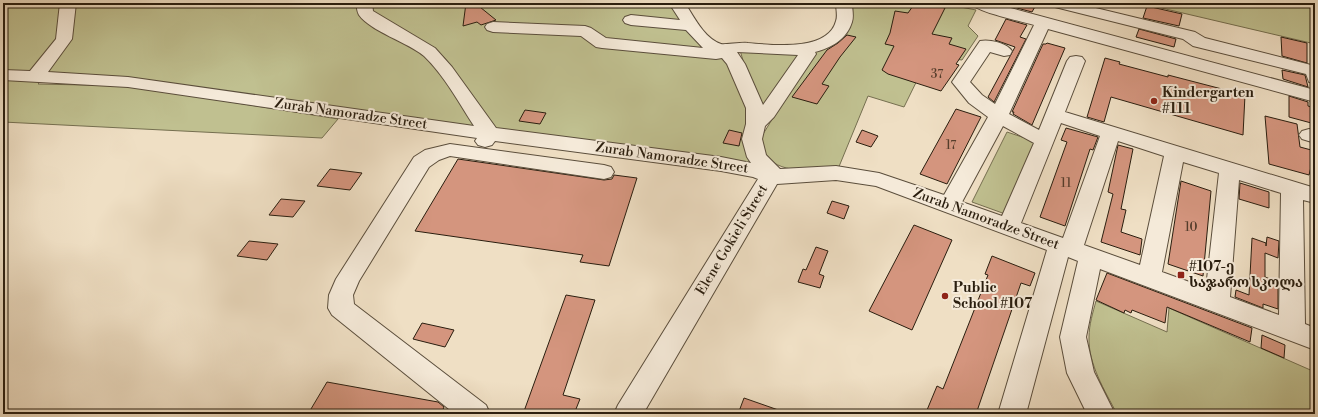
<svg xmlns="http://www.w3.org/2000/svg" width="1318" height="417" viewBox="0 0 1318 417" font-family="'Libre Bodoni','Noto Serif Georgian',serif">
<rect width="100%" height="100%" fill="#efdfc4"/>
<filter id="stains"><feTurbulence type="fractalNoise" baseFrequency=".005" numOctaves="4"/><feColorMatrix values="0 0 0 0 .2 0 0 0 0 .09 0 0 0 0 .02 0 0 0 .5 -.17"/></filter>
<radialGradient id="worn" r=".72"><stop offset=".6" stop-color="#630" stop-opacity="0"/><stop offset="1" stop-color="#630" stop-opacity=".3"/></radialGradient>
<g fill="#c0c090" stroke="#756f50">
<polygon points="3,3 359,3 428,56 482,130 49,73 38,84 130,86 338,119 322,138 3,122"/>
<polygon points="370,3 673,3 721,55 728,60 750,115 755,164 497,130 444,57 373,16"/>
<path d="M847,3H940L976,10L968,26L978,36L962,60L929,56L904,107L868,96L838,169C814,170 785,175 766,157C763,153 760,148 757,144L814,51L826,46Z"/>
<polygon points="1140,3 1315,3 1315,44"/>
<polygon points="740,50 804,54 763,113 752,92"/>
<polygon points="1007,132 1040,143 1008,215 972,202"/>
<path d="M1096,301L1167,332L1169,308L1315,372V414H1117C1105,391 1088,364 1089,337C1089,325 1093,312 1096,301Z"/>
</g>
<g fill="#d4957e" stroke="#2a1e0f">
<polygon points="466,3 475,3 496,20 481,25 477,22 463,26"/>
<polygon points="915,3 924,3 945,8 932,34 952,38 949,44 966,49 956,64 959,65 941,91 888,74 882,70 894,46 885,44 890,33 895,11 908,13"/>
<polygon points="1015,3 1037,3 1032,12 1013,7"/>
<polygon points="1147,6 1182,14 1179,26 1143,18"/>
<polygon points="1006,19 1027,25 1020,37 1026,39 994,102 988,97 1015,47 995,40"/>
<polygon points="1139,29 1176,39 1174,47 1136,37"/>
<polygon points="847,35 856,37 840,57 822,84 829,86 817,104 792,97 827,50 838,43"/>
<polygon points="1281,37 1307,43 1307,63 1282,56"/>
<polygon points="1047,43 1065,48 1032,125 1013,114 1014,112 1012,112 1043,44 1046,44"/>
<polygon points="1105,58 1120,62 1119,64 1168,77 1168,75 1245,95 1243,135 1111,97 1104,122 1087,117"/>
<polygon points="1282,70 1305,75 1308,87 1283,79"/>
<polygon points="1289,96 1308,102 1308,106 1315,108 1315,124 1289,117"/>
<polygon points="956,109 981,117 947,184 920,174"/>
<polygon points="525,110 546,113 540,124 519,121"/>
<polygon points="1265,116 1297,124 1300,147 1315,151 1309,175 1269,164"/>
<polygon points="1066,128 1098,137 1093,150 1090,149 1065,226 1040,217 1067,142 1061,140"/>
<polygon points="729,130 742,133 739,146 723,143"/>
<polygon points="862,130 878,136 871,147 856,142"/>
<polygon points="1118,145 1133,149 1121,209 1126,210 1121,232 1142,239 1140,255 1101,242 1113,194 1108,192"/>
<polygon points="458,159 604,180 612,179 614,175 637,178 609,266 580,262 583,255 415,231"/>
<polygon points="330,169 362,173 350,190 317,186"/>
<polygon points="1181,181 1211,191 1203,276 1168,264"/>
<polygon points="1240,183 1269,192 1269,208 1239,199"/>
<polygon points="281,199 305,201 293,217 269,215"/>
<polygon points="832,201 849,206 844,219 827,213"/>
<polygon points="914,225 952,240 912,330 869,311"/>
<polygon points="1267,237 1279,241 1278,258 1265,253 1265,277 1278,282 1278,309 1263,304 1263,308 1235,297 1236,290 1249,295 1252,238 1266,243 1266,246"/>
<polygon points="249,241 278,244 267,260 237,256"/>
<polygon points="816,247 828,251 819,274 824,276 820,288 798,282 803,269 806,270"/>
<polygon points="992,256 1035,273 1030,286 1021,283 976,414 935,414 927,410 937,386 943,389 988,275 985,274"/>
<polygon points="1107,273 1252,328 1250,342 1167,307 1165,323 1132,310 1131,313 1125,310 1124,313 1096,300"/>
<polygon points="566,295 595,300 563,395 580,399 574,414 523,414"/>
<polygon points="422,323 454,330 445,347 413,339"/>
<polygon points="1262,335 1285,345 1284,358 1261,348"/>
<polygon points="327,382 438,402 444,407 441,414 308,414"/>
<polygon points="744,398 784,412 784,414 738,414"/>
</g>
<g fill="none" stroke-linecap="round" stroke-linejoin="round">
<g stroke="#5b4e3c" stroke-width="2">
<g id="minor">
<path d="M60,3H76L72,39L48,72L128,77L474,126C459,103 444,75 424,56C409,43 370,31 359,15C357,12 357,7 356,3H372L373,11L435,48L452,67L496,128L721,157L751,163L747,157L742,139L746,124V108L727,64L722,58L716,59L602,48L596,47L581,36L493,32L487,30L485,27L487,24L493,22L585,26L591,28L606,38L703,48L686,30L631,25L625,23L623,20L625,17L631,15L680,20L669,3H685C694,17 704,38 721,44C724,45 742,42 748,43C772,45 828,52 836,21C838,16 836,9 836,3H852C852,9 854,16 852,22C847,39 831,48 815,52L816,54L774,117L765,126L762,139L766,155L780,169L836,166L879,173L944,195L988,117L969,103L952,82L980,41C989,39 1007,43 1012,51L1010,55L1004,56L990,52L970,82L982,95L995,104L1034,25C1021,21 976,12 970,3H992L1315,90V102L1048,29L1009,114L1039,130L1067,61L1070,57L1076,56L1082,57L1085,61L1065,112L1315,188V203L1303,200L1305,324L1315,328V350L1100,269L1086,337L1094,372L1115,414H1087L1067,373L1060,337L1078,261L1068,257L1026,414H998L1047,250L876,186L836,180L777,184L643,414H614L618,405L758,179L753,177L721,171L495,141L492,145L485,147L478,145L475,141L477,138L128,87L3,80V70L30,71L56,39ZM737,52L798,55L763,105L745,64ZM1061,123L1100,136L1063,238L1021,223ZM1003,126L1034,143L1002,216L962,202ZM1118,141L1164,156L1140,265L1084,245ZM1183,162L1219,173L1206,288L1162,272ZM1239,180L1281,193L1279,315L1230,297Z"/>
<polygon points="1048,3 1075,3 1195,32 1205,38 1315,66 1315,83 1309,82 1306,74 1193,46 1183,39 1051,6"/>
<polygon points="1309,129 1315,130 1315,143 1302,139 1299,135 1302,131"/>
<polygon points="450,144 604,165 611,167 614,172 611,177 604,179 450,156 439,160 429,167 359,281 353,295 354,304 486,405 490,414 455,414 332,315 328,308 329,295 336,279 414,157 425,150"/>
</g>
</g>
<use href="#minor" fill="#f5ead9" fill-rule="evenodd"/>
</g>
<g fill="#8f2418" stroke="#f5ead9" stroke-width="1.5">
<circle cx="1154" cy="101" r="4"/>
<rect x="1177" y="271" width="8" height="8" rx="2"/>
<circle cx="945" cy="296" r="4"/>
</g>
<g text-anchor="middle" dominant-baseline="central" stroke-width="4" stroke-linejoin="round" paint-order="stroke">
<g font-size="12" fill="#543c2b">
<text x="937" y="74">37</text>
<text x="951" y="145">17</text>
<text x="1066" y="183">11</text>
<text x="1191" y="227">10</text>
</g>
<g font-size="14" font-weight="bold" fill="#2a1e0f" stroke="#f5ead9" text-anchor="start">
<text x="1162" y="93">Kindergarten<tspan x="1162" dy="16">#111</tspan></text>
<text x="1189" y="267">#107-ე<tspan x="1189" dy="16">საჯარო სკოლა</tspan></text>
<text x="953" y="288">Public<tspan x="953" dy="16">School #107</tspan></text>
</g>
<g font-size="14" fill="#2a1e0f" stroke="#f5ead9">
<text transform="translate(351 114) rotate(8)">Zurab Namoradze Street</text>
<text transform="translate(672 158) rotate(8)">Zurab Namoradze Street</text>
<text transform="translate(986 219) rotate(20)">Zurab Namoradze Street</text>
<text transform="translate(732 240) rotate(-59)">Elene Gokieli Street</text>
</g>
</g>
<rect width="1318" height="417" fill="none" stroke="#efdfc4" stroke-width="16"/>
<rect x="4" y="4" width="1310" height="409" fill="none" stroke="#2a1e0f" stroke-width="2"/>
<rect x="8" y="8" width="1302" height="401" fill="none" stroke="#2a1e0f"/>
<rect width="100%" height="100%" filter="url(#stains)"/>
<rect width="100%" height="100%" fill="url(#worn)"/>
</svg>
